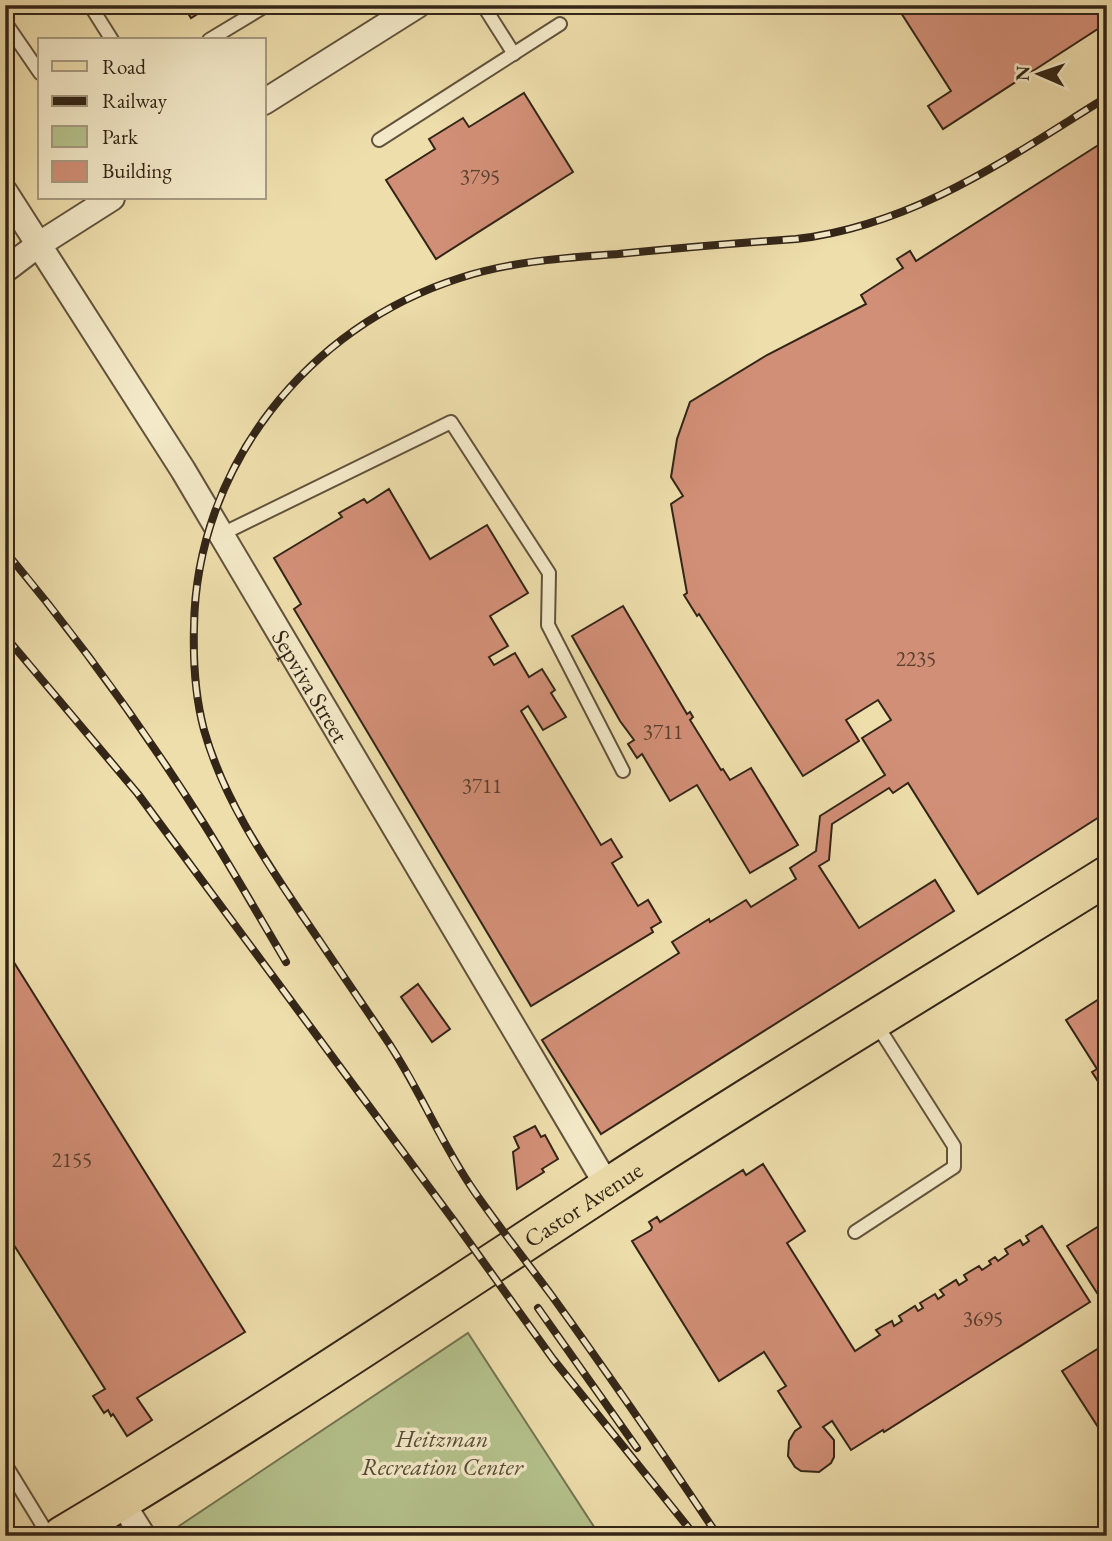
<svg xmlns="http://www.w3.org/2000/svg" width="1112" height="1541" viewBox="0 0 1112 1541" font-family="'EB Garamond',serif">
<rect width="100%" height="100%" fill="#eedeac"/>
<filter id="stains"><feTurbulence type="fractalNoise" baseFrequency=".00286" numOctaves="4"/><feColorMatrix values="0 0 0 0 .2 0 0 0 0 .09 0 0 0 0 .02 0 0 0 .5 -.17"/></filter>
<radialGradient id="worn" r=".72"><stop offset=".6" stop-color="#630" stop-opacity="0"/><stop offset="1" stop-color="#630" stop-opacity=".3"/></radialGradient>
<polygon fill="#b5c28c" stroke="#747452" stroke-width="2" points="468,1333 600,1536 185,1536 179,1526"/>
<g fill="#d28f77" stroke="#332517" stroke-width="2">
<polygon points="183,5 212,5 191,18"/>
<polygon points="896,5 1107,5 1107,23 943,129 928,106 951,91"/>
<polygon points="524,93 573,172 436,259 386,180 435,149 429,139 463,118 469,127"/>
<polygon points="1100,144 1107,154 1107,812 978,894 908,783 893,793 889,788 832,824 829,860 819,866 859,928 935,880 954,911 601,1134 542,1040 679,953 672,942 709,919 710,922 746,900 751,907 796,879 790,868 816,851 820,816 885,775 862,738 891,720 878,700 846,720 859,741 803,776 699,614 697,616 684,595 687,593 671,504 683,496 671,477 677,439 690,402 767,355 866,304 861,295 903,268 897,259 910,251 916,261"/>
<polygon points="389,489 430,559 487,525 528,593 490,616 508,646 489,657 494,665 515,653 529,677 542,669 555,690 551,693 566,717 543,730 528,706 521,711 601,845 611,839 622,857 612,863 638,906 648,900 661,922 651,928 653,932 531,1006 294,609 301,604 274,558 342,517 339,513 364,499 367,503"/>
<polygon points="623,606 687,714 690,712 693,717 690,720 721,770 723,769 730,780 751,768 798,845 750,873 697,785 670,801 642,754 637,758 628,744 634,740 620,721 572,636"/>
<polygon points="5,948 245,1332 137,1398 152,1420 127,1436 113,1414 111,1416 108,1410 104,1413 93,1396 105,1389 5,1231"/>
<polygon points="418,984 450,1029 432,1042 401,997"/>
<polygon points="1107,994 1107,1085 1105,1083 1101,1086 1092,1072 1097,1069 1066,1020"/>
<polygon points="535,1126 541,1137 545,1135 558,1159 542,1169 544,1172 517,1189 513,1152 519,1148 514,1137"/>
<polygon points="763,1164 805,1231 787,1243 855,1351 880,1335 876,1330 892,1321 894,1326 902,1321 899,1316 915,1306 918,1311 923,1308 920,1303 935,1294 938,1299 944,1295 940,1290 956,1280 959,1285 967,1280 964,1275 979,1266 982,1270 991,1264 989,1261 995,1257 998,1261 1008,1254 1005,1249 1020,1240 1023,1245 1029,1241 1026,1236 1042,1226 1090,1302 884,1432 883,1430 851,1450 832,1421 823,1427 834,1440 834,1457 831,1463 819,1472 801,1471 795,1467 788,1456 789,1441 795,1431 801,1427 778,1391 786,1386 764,1352 719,1381 632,1241 651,1230 652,1227 649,1222 657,1217 660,1222 743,1170 746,1175"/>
<polygon points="1107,1221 1107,1287 1097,1293 1067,1246"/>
<polygon points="1107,1343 1107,1441 1062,1371"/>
</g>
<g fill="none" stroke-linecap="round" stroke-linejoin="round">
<g stroke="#62533c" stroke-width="16">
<g id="service">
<polyline points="90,5 112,40"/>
<polyline points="483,5 514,54"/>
<polyline points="5,22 40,73"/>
<polyline points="209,40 267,5"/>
<polyline points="379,140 560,24"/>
<polyline points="220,535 451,422 549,573 548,625 623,771"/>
<polyline points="855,1232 954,1167 954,1146 875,1022"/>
<polyline points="5,1464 49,1536"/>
</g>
</g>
<g stroke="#62533c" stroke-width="28">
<g id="minor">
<polyline points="264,102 418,5"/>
<path id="s1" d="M5,192L183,470L608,1187"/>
<polyline points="5,270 38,245 112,198"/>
<polyline points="121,1501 143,1536"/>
</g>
</g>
<g stroke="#332517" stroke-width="42">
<g id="primary">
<path id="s2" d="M62,1536C248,1426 426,1306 607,1188C771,1081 940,980 1107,876"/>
</g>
</g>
<use href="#service" stroke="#f4eac9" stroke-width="12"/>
<use href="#minor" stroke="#f4eac9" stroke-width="24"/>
<use href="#primary" stroke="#eedeac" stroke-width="38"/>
<g stroke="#332517" stroke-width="8">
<g id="rail">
<path d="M5,551C77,637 144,729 204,824C232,869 259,916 286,962"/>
<polyline points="5,636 138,794 454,1221 553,1359 692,1532"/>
<polyline points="538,1308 637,1448"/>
<path d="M718,1536C664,1455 609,1375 552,1296C526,1261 499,1227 474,1191C440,1142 418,1085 384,1036C356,995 328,953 300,912C261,854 223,797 204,730C195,696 193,662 194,627C196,467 308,326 460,278C511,261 565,258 618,254C677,248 737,243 796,239C915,225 1008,158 1107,97"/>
</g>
</g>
<use href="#rail" stroke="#f4eac9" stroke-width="5" stroke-dasharray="16" stroke-linecap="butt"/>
</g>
<g text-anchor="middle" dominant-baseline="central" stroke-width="7" stroke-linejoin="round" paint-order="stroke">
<g font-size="21" fill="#5b402f">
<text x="480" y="176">3795</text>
<text x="916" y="658">2235</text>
<text x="663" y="731">3711</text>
<text x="482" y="785">3711</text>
<text x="72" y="1159">2155</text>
<text x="983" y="1318">3695</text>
</g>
<g font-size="24" fill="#332517" stroke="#f4eac9">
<text stroke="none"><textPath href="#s1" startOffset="581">Sepviva Street</textPath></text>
<text stroke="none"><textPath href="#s2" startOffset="618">Castor Avenue</textPath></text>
</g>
<g font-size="24" font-style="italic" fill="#544c34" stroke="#f4eac9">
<text x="442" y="1438">Heitzman<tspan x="442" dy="28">Recreation Center</tspan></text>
</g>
</g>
<rect width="1112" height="1541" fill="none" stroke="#eedeac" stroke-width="28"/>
<rect x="7" y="7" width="1098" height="1527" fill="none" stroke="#332517" stroke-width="3.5"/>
<rect x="14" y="14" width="1084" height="1513" fill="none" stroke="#332517" stroke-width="2"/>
<rect x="38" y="38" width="228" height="161" fill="#f4eac9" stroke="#a79b82" stroke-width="2"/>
<rect x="52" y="61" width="35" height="10" fill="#eedeac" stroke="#a79b82" stroke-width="2"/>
<text x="102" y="74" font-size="21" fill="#332517">Road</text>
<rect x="52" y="96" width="35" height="10" fill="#332517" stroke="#a79b82" stroke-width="2"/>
<text x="102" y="108" font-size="21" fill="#332517">Railway</text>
<rect x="52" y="126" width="35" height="21" fill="#b5c28c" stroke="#a79b82" stroke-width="2"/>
<text x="102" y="144" font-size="21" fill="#332517">Park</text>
<rect x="52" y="161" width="35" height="21" fill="#d28f77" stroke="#a79b82" stroke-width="2"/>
<text x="102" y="178" font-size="21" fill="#332517">Building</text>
<g transform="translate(1039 74) rotate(272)" stroke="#f4eac9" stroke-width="5" paint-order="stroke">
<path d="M0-5L12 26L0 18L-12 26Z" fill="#332517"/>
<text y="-10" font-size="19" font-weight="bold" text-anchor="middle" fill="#332517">N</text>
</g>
<rect width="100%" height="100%" filter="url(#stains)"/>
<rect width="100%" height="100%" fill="url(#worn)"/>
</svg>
